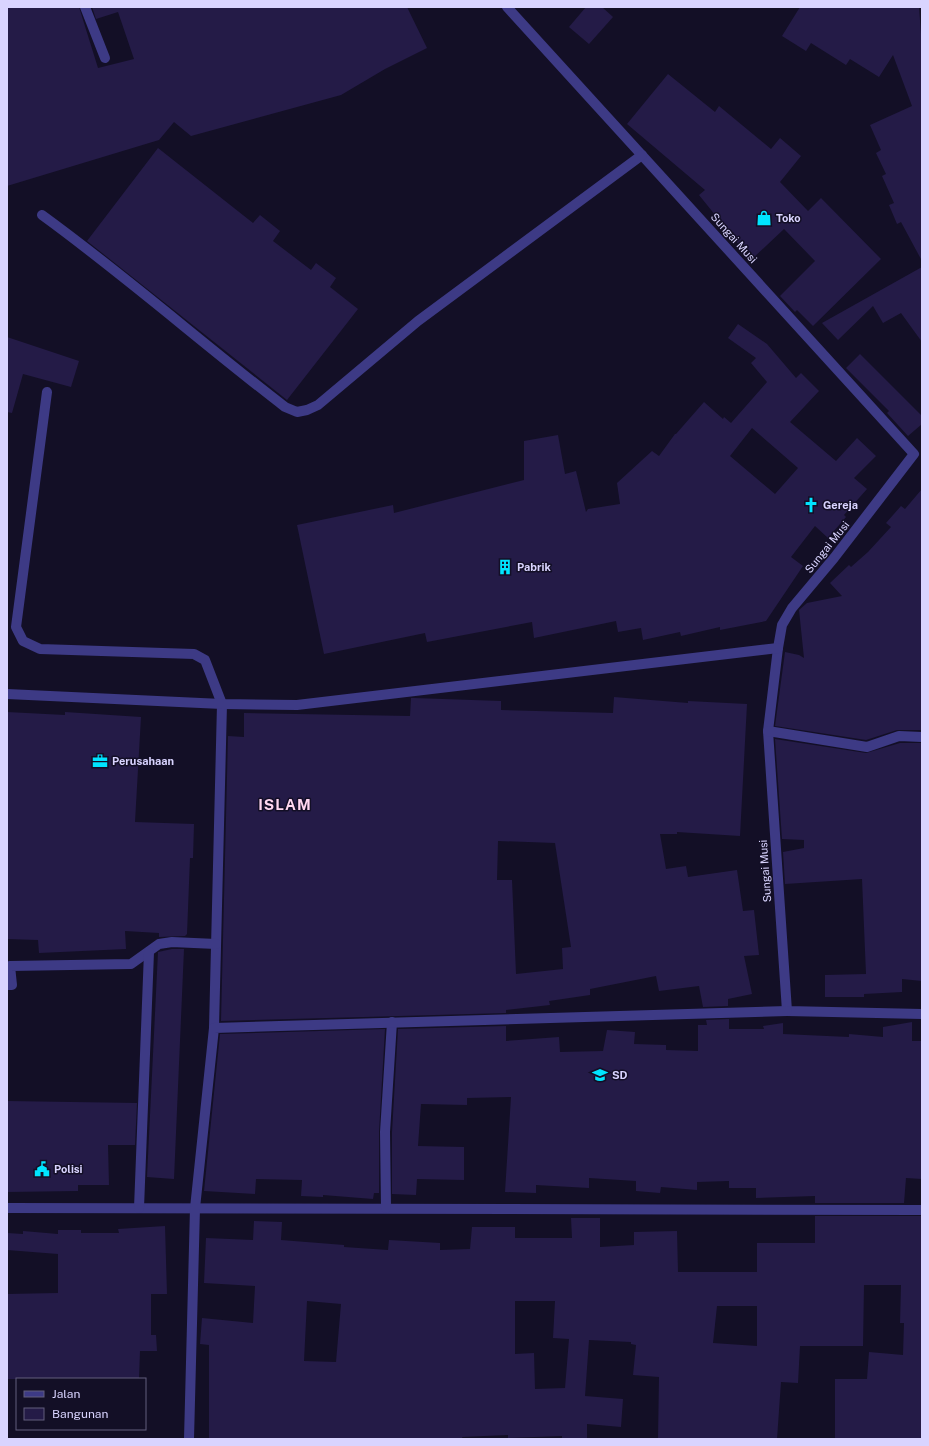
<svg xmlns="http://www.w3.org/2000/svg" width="929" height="1446" viewBox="0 0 929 1446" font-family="'Public Sans',sans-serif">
<rect width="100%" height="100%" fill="#130f26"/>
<g fill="#241b47" fill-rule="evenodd">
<polygon points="7,7 79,7 98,68 134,59 118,12 96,19 92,7 407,7 427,48 385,69 341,95 191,136 174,122 159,140 7,186"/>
<polygon points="586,7 602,7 613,17 589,44 569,27"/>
<polygon points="800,7 919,7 922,47 922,261 901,222 897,224 889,205 894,203 882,176 886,174 876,153 881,150 870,125 912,106 893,55 879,77 850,59 846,65 811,43 806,51 782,36"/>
<polygon points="668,74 715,112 719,106 771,149 780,138 801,156 780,182 808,211 821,198 881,259 813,326 797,310 795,312 780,296 815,261 784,229 752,259 723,227 724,226 699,195 705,190 627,124"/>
<polygon points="158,148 253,223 260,215 280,231 273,241 311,270 316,263 336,278 330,287 358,309 287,400 87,241"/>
<polygon points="922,267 922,342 901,313 883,323 873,306 838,340 822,323"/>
<path d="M738,324L767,344L796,378L801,373L819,391L790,422L836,461L857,438L876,456L854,478L867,489L844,515L846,517L828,538L815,526L791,557L803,566L766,621L720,630V627L681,636L680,632L643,640L641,628L618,632L616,621L534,638L532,622L427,642L425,633L324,654L297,525L393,505L394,513L524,480V441L558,435L565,474L576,471L586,512L588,509L620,504L617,483L652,451L659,456L675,434H676L704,402L723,419L724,417L731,423L767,382L751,363L756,358L728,338ZM752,428L798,468L775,494L730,456Z"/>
<polygon points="7,337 79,361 71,387 23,374 12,413 7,412"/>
<polygon points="860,354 922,416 922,424 908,436 887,413 889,411 846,368"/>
<polygon points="922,489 922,730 897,730 866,740 775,726 785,652 799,655 804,658 799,610 807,603 842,596 830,583 849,565 851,567 868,552 891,527 886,523 901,506 905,509"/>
<path d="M614,697L688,703V701L747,704L740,836L677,832V834H660L666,869L686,866L688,877L737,870L743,911L754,910L759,955L744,956L752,994L728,999V1006L703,1007L699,986L659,991L656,976L590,989V995L549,1001L550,1005L506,1010V1013L221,1021L228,736L244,737V713L410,716L411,698H414L501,701V710L613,713ZM498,841L555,843L571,947L562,948L563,969L516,974L512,880H497Z"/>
<polygon points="7,712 65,715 65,712 141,717 135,822 194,824 193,858 190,858 187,934 185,936 159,937 159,933 125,931 126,949 39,953 38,940 7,939"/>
<polygon points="775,739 866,753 900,743 922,743 922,981 902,979 902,992 864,994 864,997 825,997 825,975 866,974 862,879 785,884 783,852 804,848 804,840 782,839"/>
<polygon points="172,949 184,949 174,1179 147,1177 158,952"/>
<polygon points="729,1019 729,1029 764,1029 763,1026 783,1023 783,1034 849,1037 849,1034 883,1037 883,1027 912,1022 912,1041 922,1041 922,1179 906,1178 904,1203 815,1203 815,1196 756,1198 756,1188 729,1188 729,1181 697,1182 697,1190 661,1187 660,1193 636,1191 636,1181 589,1178 589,1188 536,1185 536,1193 505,1192 511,1097 467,1098 467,1105 421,1104 418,1146 464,1147 464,1180 417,1179 416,1195 392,1194 392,1132 398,1029 506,1026 506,1041 559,1037 560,1052 603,1051 607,1030 635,1032 634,1044 666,1045 666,1050 698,1051 698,1025 707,1025 706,1020"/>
<polygon points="385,1029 379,1132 379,1193 374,1193 373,1199 323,1195 323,1197 301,1196 302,1180 256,1179 255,1194 204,1191 220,1034"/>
<polygon points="7,1101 137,1103 135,1145 108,1145 109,1185 78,1185 78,1191 7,1192"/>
<path d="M815,1216H922V1439H835V1379H867L869,1352L903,1355L904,1323H900L901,1285H864L863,1346H800L798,1383L781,1382L777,1439H658L659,1377L633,1375L636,1345L631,1344V1342L589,1340L585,1396L623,1399L621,1427L587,1424V1439H562V1436L508,1438V1435L462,1437L463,1439H209V1345L200,1344L202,1318L253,1323L255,1286L204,1283L206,1238L253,1240L254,1221L282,1222L281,1240L344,1245V1247L388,1250L389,1240L440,1243V1250L470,1249L472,1227H515V1238H572L571,1218H600V1247L634,1245V1232L677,1231L678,1272H757V1243H815ZM307,1301L341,1304L336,1362L304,1361ZM515,1301H555L553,1338L569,1339L565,1388L535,1389L534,1353L515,1354ZM717,1306H757V1346L713,1343Z"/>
<polygon points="165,1226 167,1294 151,1294 151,1335 156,1335 157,1351 140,1351 139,1379 7,1379 7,1294 58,1293 58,1254 7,1250 7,1233 23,1234 23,1231 58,1234 58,1230 81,1230 81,1233 119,1233 118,1229"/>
</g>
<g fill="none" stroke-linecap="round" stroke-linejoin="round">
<g stroke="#3d3a85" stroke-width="10">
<polyline points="85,7 105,58"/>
<polyline points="507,7 914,454 834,558 792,608 782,625 778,648 768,731 787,1011 922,1014"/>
<path d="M42,215C126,276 203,344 285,407L297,412L307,410L318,405L418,321L642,155"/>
<polyline points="47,392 16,627 23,641 40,649 194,654 205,660 222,704 214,1028"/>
<polyline points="7,694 222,704 297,705 778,648"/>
<polyline points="768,731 867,747 899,736 922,737"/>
<polyline points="7,985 12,985 10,966 131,964 159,944 172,942 216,944"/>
<polyline points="7,1208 922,1210"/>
<polyline points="139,1208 149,952"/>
<polyline points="386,1208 385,1132 392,1022"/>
<polyline points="189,1439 195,1208 214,1028 787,1011"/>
</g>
</g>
<defs>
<g id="shop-bare" transform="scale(1.2)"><path d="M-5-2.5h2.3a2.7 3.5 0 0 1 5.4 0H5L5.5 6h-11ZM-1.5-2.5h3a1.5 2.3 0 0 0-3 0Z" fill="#00e5ff" stroke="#130f26" stroke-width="2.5" paint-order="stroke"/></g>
<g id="church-bare" transform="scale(1.2)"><path d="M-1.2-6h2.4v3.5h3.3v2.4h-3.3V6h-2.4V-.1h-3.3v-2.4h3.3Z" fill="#00e5ff" stroke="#130f26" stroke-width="2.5" paint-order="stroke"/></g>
<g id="building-bare" transform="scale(1.2)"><path d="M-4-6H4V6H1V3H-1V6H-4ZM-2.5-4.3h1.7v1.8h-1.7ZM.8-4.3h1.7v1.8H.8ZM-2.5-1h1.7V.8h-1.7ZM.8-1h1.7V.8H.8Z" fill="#00e5ff" stroke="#130f26" stroke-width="2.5" paint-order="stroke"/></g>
<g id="office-bare" transform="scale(1.2)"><path d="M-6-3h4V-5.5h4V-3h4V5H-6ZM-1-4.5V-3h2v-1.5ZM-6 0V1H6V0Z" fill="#00e5ff" stroke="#130f26" stroke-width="2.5" paint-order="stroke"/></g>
<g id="school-bare" transform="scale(1.2)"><path d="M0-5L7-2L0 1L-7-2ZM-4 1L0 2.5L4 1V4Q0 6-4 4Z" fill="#00e5ff" stroke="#130f26" stroke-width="2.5" paint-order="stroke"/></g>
<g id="civic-bare" transform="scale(1.2)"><path d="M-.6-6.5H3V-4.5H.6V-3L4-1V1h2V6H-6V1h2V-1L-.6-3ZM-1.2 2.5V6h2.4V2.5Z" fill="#00e5ff" stroke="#130f26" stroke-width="2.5" paint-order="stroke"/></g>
</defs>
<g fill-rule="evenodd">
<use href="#shop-bare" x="764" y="218"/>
<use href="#church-bare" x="811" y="505"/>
<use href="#building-bare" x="505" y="567"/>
<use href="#office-bare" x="100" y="761"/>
<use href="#school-bare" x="600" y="1075"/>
<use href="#civic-bare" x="42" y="1169"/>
</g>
<g text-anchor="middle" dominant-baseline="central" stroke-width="3" stroke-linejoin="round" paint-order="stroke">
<g font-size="11" font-weight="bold" fill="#d9d4ff" stroke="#130f26" text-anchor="start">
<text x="776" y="218">Toko</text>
<text x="823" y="505">Gereja</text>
<text x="517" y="567">Pabrik</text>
<text x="112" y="761">Perusahaan</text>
<text x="612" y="1075">SD</text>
<text x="54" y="1169">Polisi</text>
</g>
<g font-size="11" fill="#d9d4ff" stroke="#130f26">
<text transform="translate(734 238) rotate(48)">Sungai Musi</text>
<text transform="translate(827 547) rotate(-51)">Sungai Musi</text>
<text transform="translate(765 871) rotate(-94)">Sungai Musi</text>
</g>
<g font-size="15" font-weight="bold" letter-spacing="1" fill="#ffd6f0" stroke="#130f26">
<text x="285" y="804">ISLAM</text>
</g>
</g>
<rect width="929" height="1446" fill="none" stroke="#d9d4ff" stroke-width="16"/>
<rect x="16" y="1378" width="130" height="52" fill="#130f26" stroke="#625e7d"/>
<rect x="24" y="1391" width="20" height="6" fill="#3d3a85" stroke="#625e7d"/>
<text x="52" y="1398" font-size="12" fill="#d9d4ff">Jalan</text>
<rect x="24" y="1408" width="20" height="12" fill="#241b47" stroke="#625e7d"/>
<text x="52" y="1418" font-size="12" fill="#d9d4ff">Bangunan</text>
</svg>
